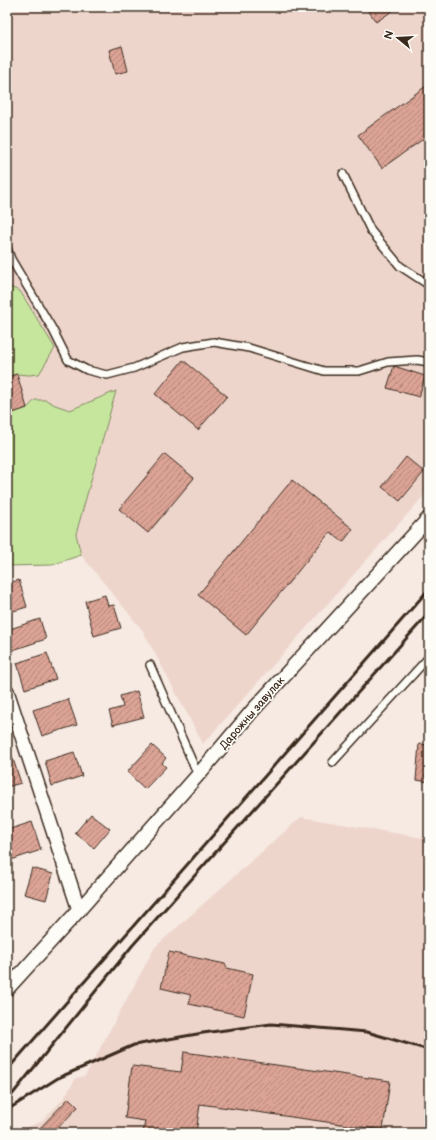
<svg xmlns="http://www.w3.org/2000/svg" width="436" height="1140" viewBox="0 0 436 1140" font-family="'Balsamiq Sans',sans-serif">
<defs>
<pattern id="building-hatch" width="6" height="6" patternUnits="userSpaceOnUse"><rect width="6" height="6" fill="#dba395"/><path d="M-1 1l2-2M0 6l6-6M5 7l2-2" fill="none" stroke="#b38579"/></pattern>
</defs>
<rect width="100%" height="100%" fill="#f6eae3"/>
<filter id="ink" filterUnits="userSpaceOnUse"><feTurbulence type="fractalNoise" baseFrequency=".025" numOctaves="2"/><feDisplacementMap in="SourceGraphic" scale="8" xChannelSelector="R" yChannelSelector="G"/><feConvolveMatrix kernelMatrix="1 2 1 2 8 2 1 2 1" color-interpolation-filters="sRGB"/></filter>
<g filter="url(#ink)">
<g fill="#eed5cc">
<polygon points="7,7 429,7 429,490 203,744 143,631 81,555 76,534 116,392 70,410 55,405 46,400 27,408 7,415 17,374 29,375 21,291 7,286"/>
<polygon points="301,817 429,839 429,1133 13,1133 42,1121 64,1098 76,1078 85,1076 155,947"/>
</g>
<g fill="#c6e69e" stroke="#80885e">
<polygon points="7,286 20,291 55,348 39,374 29,375 17,374 7,377"/>
<polygon points="116,391 76,534 81,555 52,565 7,566 7,415 27,408 35,400 46,400 55,405 70,410"/>
</g>
<g fill="url(#building-hatch)" stroke="#3b2a1e">
<polygon points="366,7 398,7 376,22"/>
<polygon points="122,46 128,71 115,74 109,50"/>
<polygon points="429,84 429,135 382,168 358,135"/>
<polygon points="183,360 227,396 198,430 155,394"/>
<polygon points="394,366 425,376 419,397 387,388"/>
<polygon points="17,374 27,408 7,415 7,377"/>
<polygon points="165,454 194,478 148,533 119,509"/>
<polygon points="406,457 424,472 400,501 382,487"/>
<polygon points="292,480 353,529 343,542 330,532 246,635 198,595"/>
<polygon points="19,580 27,607 7,613 7,584"/>
<polygon points="105,595 108,606 114,605 121,628 94,636 85,601"/>
<polygon points="40,619 46,639 10,651 7,641 7,630"/>
<polygon points="47,653 56,679 25,689 17,663"/>
<polygon points="137,691 144,717 113,725 109,711 123,707 120,696"/>
<polygon points="68,699 77,725 42,736 33,710"/>
<polygon points="419,744 429,745 429,782 416,780"/>
<polygon points="152,745 166,758 162,763 166,767 145,789 127,772"/>
<polygon points="74,752 82,776 52,786 45,761"/>
<polygon points="12,756 21,783 7,787 7,758"/>
<polygon points="91,814 110,829 94,848 75,833"/>
<polygon points="32,822 41,850 8,861 7,858 7,830"/>
<polygon points="32,868 53,874 46,900 24,894"/>
<polygon points="169,952 225,964 227,968 253,974 244,1016 189,1004 191,995 161,988"/>
<polygon points="184,1052 390,1081 383,1130 200,1104 196,1133 143,1133 145,1121 125,1118 132,1066 181,1072"/>
<polygon points="69,1098 78,1107 53,1133 46,1133 40,1128"/>
</g>
<g fill="none" stroke-linecap="round" stroke-linejoin="round">
<g stroke="#3b2a1e" stroke-width="10">
<g id="lane">
<polyline points="343,174 371,231 400,266 429,285"/>
<polyline points="7,248 11,259 53,330 68,360 87,370 107,375 134,368 183,347 214,342 249,348 324,371 359,371 388,362 417,360 429,362"/>
<polyline points="150,665 198,775"/>
<polyline points="333,762 429,657"/>
</g>
</g>
<g stroke="#3b2a1e" stroke-width="16">
<g id="street">
<polyline points="7,691 79,910"/>
<polyline points="7,989 79,910 198,775 253,710 429,518"/>
</g>
</g>
<use href="#lane" stroke="#fdfcf7" stroke-width="7"/>
<use href="#street" stroke="#fdfcf7" stroke-width="13"/>
<g stroke="#3b2a1e" stroke-width="3">
<polyline points="7,1070 429,589"/>
<polyline points="7,1101 132,946 429,613"/>
<polyline points="7,1110 58,1078 134,1045 203,1033 271,1024 367,1032 429,1050"/>
</g>
</g>
</g>
<g text-anchor="middle" dominant-baseline="central" stroke-width="3.5" stroke-linejoin="round" paint-order="stroke">
<g font-size="11" fill="#3b2a1e" stroke="#fdfcf7">
<text transform="translate(252 713) rotate(-49)">Дарожны завулак</text>
</g>
</g>
<rect width="436" height="1140" fill="none" stroke="#fdfcf7" stroke-width="24"/>
<rect x="12" y="12" width="412" height="1116" fill="none" stroke="#3b2a1e" stroke-width="1.5" filter="url(#ink)"/>
<g transform="translate(398 38) rotate(288)" stroke="#fdfcf7" stroke-width="3" paint-order="stroke">
<path d="M0-3L7 15L0 10L-7 15Z" fill="#3b2a1e"/>
<text y="-6" font-size="11" font-weight="bold" text-anchor="middle" fill="#3b2a1e">N</text>
</g>
</svg>
